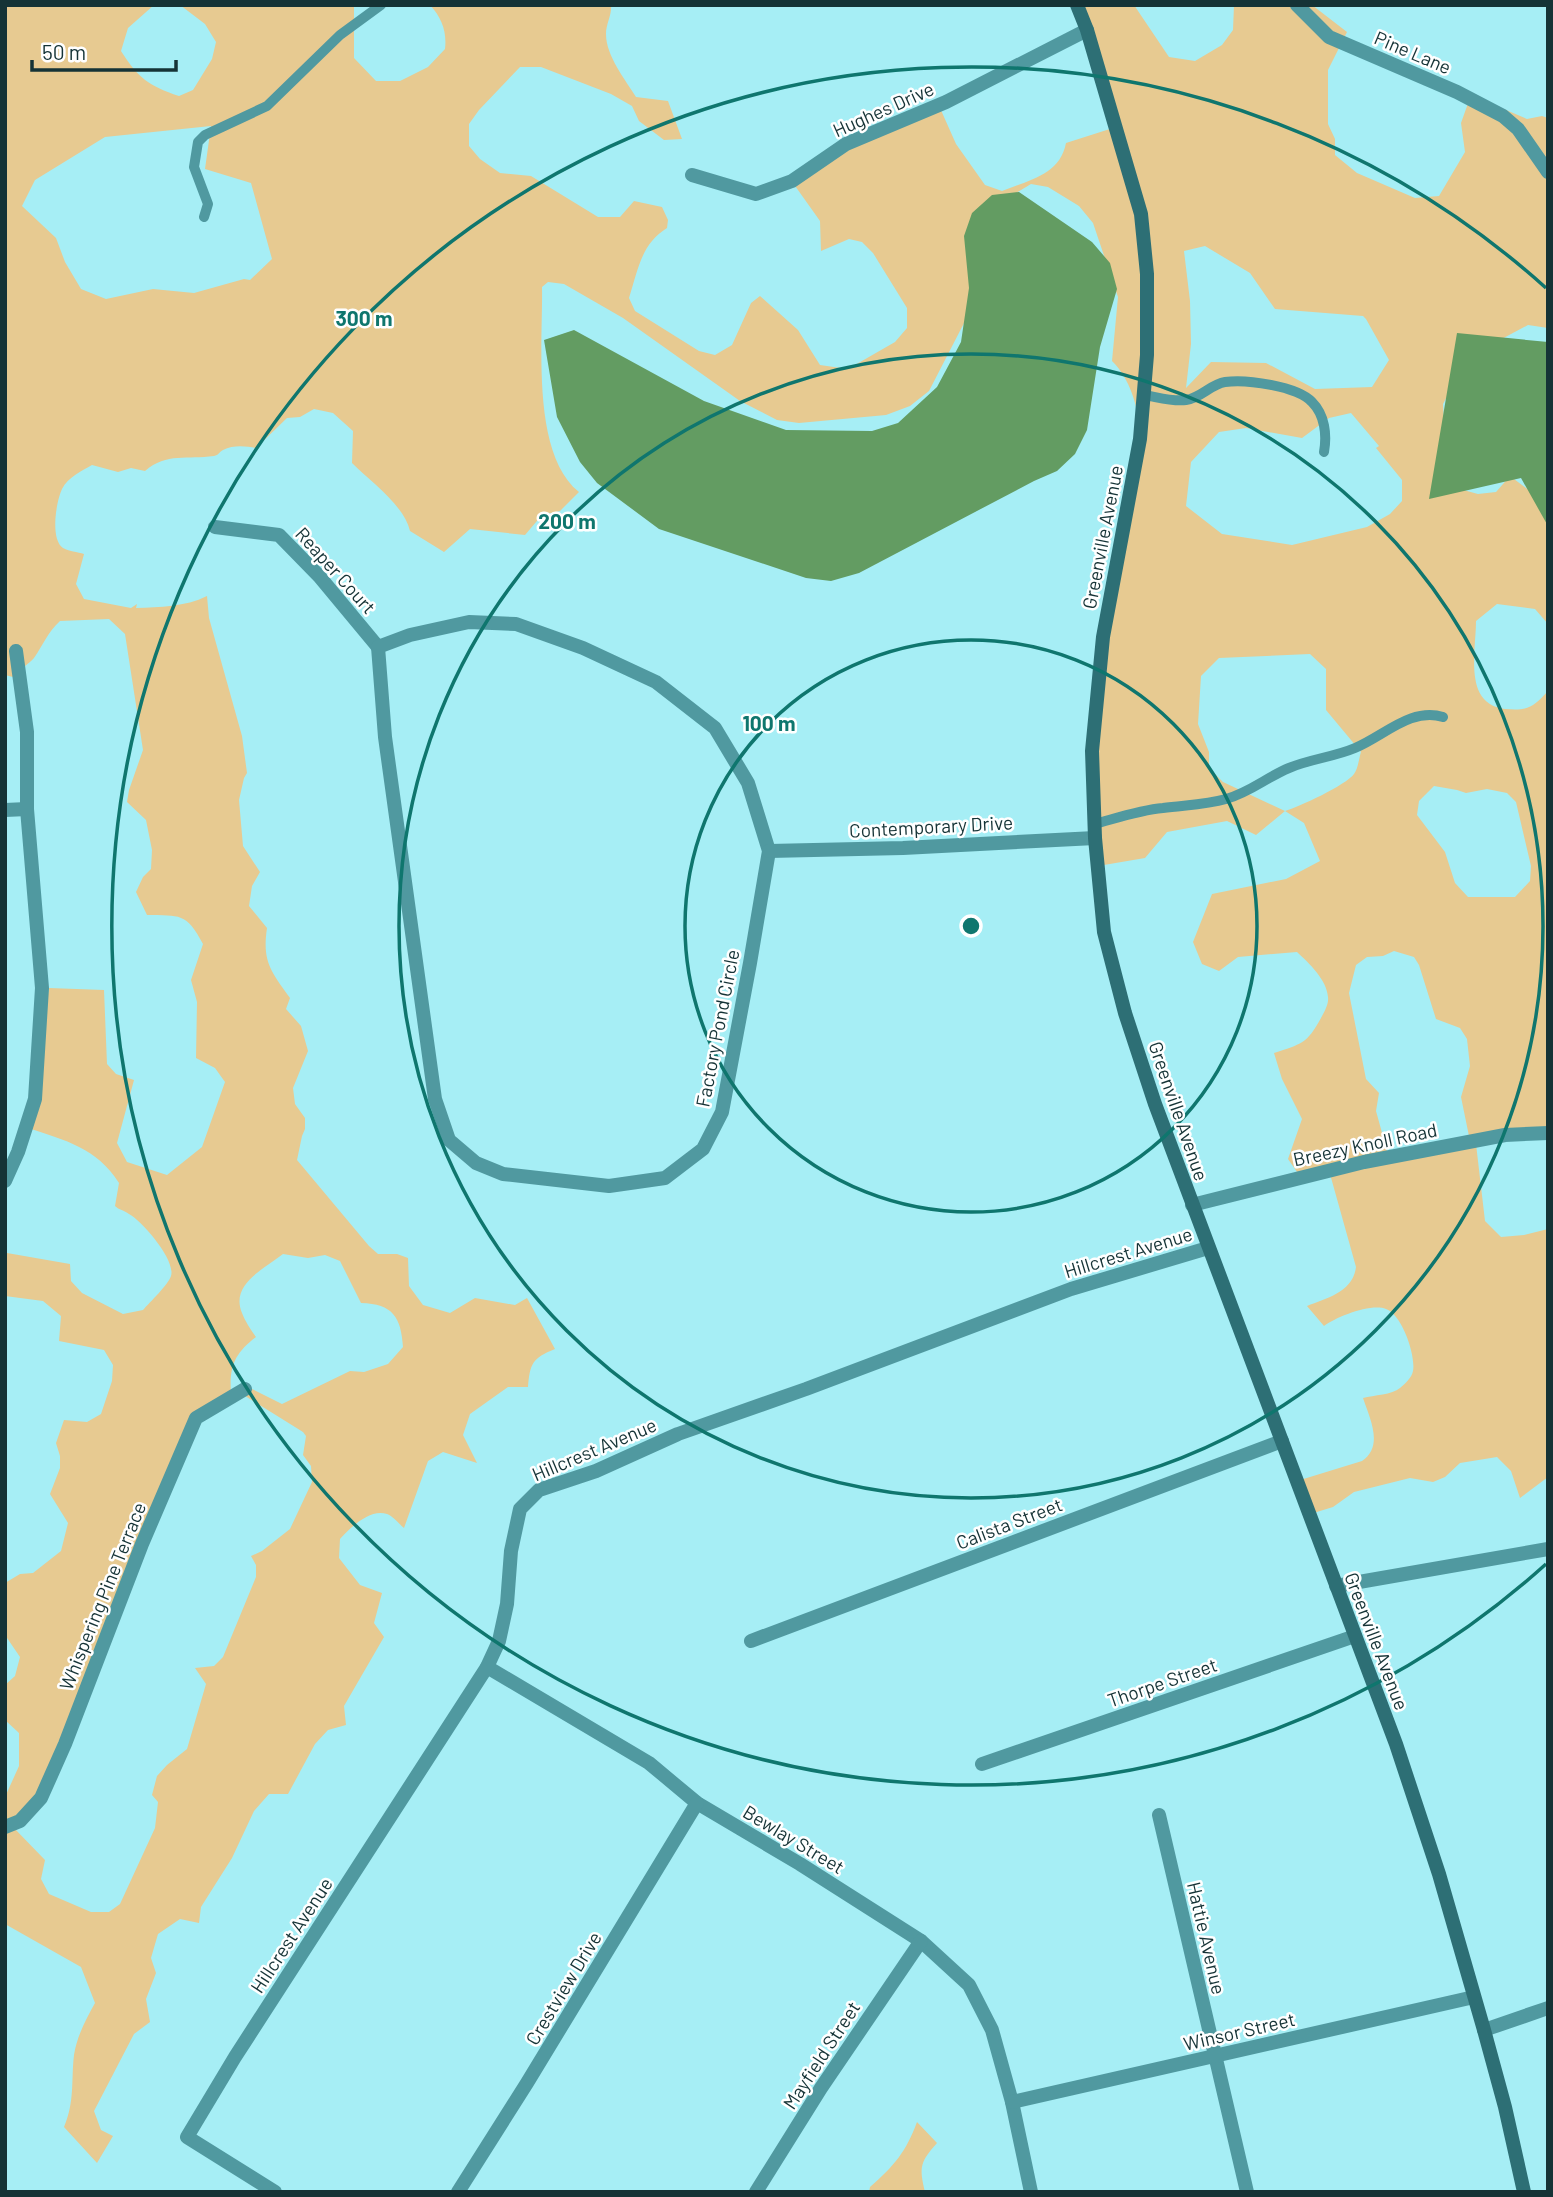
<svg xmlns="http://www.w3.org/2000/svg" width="1553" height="2197" viewBox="0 0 1553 2197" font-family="Barlow,sans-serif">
<rect width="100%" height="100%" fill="#a6eef5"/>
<g fill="#e7ca91" fill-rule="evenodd">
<path d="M5,5H154L128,28L121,51C138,78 149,86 179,96L193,90L212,59L216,42L205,24L180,5H354V58L376,81H400L428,67L445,49C447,32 442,18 430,5H611C612,15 606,24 606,34C606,56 625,79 636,97L668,101L682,139L664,140L639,121L632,106L611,94L541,67H520L479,110L469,124V146L480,159L500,173L531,176L598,217H620L634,201L662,207L668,220L667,228C641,244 638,270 629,298L635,311L699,351L715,355L732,345L751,303L760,296L798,330L820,365L848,369L895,342L907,328V308L873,253L862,242L849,239L821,251L820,221L793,183L844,146L940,108L956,144L985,185L1002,191C1029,180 1060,175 1066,143L1113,128L1074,5H1134L1169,57L1195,61L1222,45L1233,30L1234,5H1312L1347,32L1328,70V124L1335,139V155L1357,173L1415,198L1439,196L1465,152L1461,123L1471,95L1527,119L1542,116L1548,118V328L1528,325L1468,357L1443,404L1446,458L1456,488L1478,494L1496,492L1510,476L1543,501L1548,508V624L1535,609L1497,604L1476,621C1476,652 1463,704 1505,709C1529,711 1533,707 1548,691V1135L1476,1144L1485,1221L1501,1237L1524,1235L1548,1229V1477L1520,1498L1511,1471L1497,1457L1460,1463L1445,1477L1433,1482L1410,1478L1354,1492L1333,1507L1307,1515L1297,1481L1362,1461C1384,1446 1370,1419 1363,1398C1374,1395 1392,1395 1400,1388C1405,1384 1412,1377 1413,1371C1416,1356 1402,1314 1386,1309C1371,1303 1336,1317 1324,1326L1307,1306C1327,1298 1353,1292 1356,1267L1330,1174L1302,1179L1288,1159L1302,1119L1282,1079L1274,1053C1301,1044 1307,1044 1321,1018C1324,1012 1329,1004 1328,997C1327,980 1309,963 1297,952L1238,957L1219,971L1202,964L1193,942L1212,894L1286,879L1320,861L1304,823L1285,811L1256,835L1227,821L1167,832L1145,858L1098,866L1090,754L1141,429C1136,404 1131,380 1112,361L1118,297L1093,223L1079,206L1048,187L1031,184L980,215L979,294L929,391L910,406L886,415L799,423L777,420L740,401L623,318L564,284L548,282L542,287C543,344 531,453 579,492L560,511L542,515L525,535L470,529L444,552L410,531C404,505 371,482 352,463L353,431L333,413L314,409L300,417L287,418L256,448C245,446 233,445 223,450C218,453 219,455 214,456C187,460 167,452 145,471L131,468L118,472L92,465C82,471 68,477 62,489C56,502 50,539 63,548C68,551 78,552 84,554L76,584L84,599L131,608L137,604L136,608C160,607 185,607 207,596L209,618L242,736L247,773L244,778L239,800L243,846L260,872L252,886L249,906L267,928C262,962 271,971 290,998L286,1009L301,1026L308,1051L293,1088L295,1104L305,1118V1129L302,1136L297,1160L369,1246L378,1254H397L408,1258L409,1286L423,1305L450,1313L475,1298L515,1305L527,1298L555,1349C532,1358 530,1364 528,1387H508L470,1414L463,1435L477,1463L443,1452L428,1461L404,1528C399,1524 393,1516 387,1514C370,1508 350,1528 340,1539L339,1558L360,1585L382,1593L374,1623L384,1637L344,1706L346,1725L328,1730L315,1744L288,1794H269L254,1811L232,1858L201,1907L199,1923L180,1919L158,1934L151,1958L156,1973L146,1999L150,2022L134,2034L94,2111L101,2130L113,2136L97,2163L64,2127C75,2101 71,2081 74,2055C77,2036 86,2019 95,2003L81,1967L5,1924V1797L19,1766V1733L5,1720V1685L15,1676L20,1657L5,1635V1583L20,1574L33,1573L61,1551L68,1523L50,1494L60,1468V1456L56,1443L64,1420L87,1422L101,1414L112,1381L113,1365L104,1350L59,1341L61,1316L43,1301L5,1296V1250L7,1253L70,1264L71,1281L82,1293L123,1314L143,1310C150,1302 168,1285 171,1276C176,1260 142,1221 129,1214C124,1210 119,1210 115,1206L119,1183C96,1147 66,1141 28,1128L49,988L104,990L107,1064L116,1074L134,1080L117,1143L127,1162L167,1175L202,1147L225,1082L215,1068L196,1058L197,1002L191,980L203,944C186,912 180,916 147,915L136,892L143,877L151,869L152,850L146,820L127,802L129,790L143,750L125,634L109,619L60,621C48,632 43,645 34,658C28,665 19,669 13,677L5,675ZM211,126L205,169L251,183L272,259L250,280L244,279L194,293L153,289L106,299L81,289L65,262L56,238L22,206L35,180L105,137ZM1205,246L1250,273L1275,309L1363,316L1366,319L1389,360L1372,387L1315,389L1266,363L1211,362L1186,388L1191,344L1190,301L1184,251ZM1351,413L1379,446L1376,448L1402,480V501L1390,514L1367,527L1292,545L1222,534L1186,506L1191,462L1219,432L1246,428L1302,438L1329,418ZM1310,654L1326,669V710L1361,752C1359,758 1358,769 1354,774C1346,785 1299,807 1285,811L1223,782L1209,768V752L1198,724L1201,676L1219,658ZM1434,786L1457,790L1466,793L1487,789L1507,793L1516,802L1531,866L1530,881L1515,897H1468L1455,883L1445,852L1417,815L1419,801ZM1394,951L1414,957L1419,965L1436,1019L1460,1028L1467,1039L1470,1066L1461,1097L1470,1141L1389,1158L1376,1111L1379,1093L1366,1079L1349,993L1356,965L1367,957L1383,956ZM283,1254L308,1258L325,1255L340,1261L361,1303C393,1304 401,1317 403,1347L388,1364L364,1372L350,1371L282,1404L252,1389L242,1394L303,1432L306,1436L303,1455L311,1466L312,1482L290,1529L262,1551L251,1556L256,1565V1577L223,1657L214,1666L195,1668L206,1684L187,1749L167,1765L157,1776L152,1795L158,1802L155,1828L120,1904L109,1912H91L49,1894L41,1879L45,1860L13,1827L47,1783L194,1421L231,1393C229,1366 235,1353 256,1337C251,1330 245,1321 242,1313C230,1284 264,1269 283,1254Z"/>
<path d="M917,2122L937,2143C920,2162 919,2167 925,2192H869L870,2187C894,2166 906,2152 917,2122Z"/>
</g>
<g fill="#639c62">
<polygon points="1019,192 1092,242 1110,263 1117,289 1100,347 1087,430 1075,454 1057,471 1034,481 859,573 831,581 806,578 659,529 597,483 580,462 557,417 544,340 574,330 704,401 786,430 872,431 898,423 937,387 961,342 969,288 964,236 972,213 992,195"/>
<polygon points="1457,333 1548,342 1548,526 1521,478 1429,499"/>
</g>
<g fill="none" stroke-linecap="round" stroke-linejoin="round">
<g stroke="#5099a0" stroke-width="10">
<polyline points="204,217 208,204 194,167 198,142 205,135 267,106 340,35 381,5"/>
<path d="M1144,395C1157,397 1173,402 1186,400C1201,398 1211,384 1225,382C1246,379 1297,386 1312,402C1325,415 1327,435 1324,452"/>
<path d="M1095,824C1117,818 1140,810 1163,808C1184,805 1205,805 1226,799C1249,793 1267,777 1289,768C1310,759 1334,757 1355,748C1384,736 1411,707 1443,717"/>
</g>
<g stroke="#5099a0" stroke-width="14">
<polyline points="1297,5 1329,37 1457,92 1503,116 1518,129 1548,172"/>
<polyline points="692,175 756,194 792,181 846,144 946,102 1087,30"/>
<polyline points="215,527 279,535 319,576 378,647"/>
<polygon points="469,622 516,624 583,648 656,682 715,728 748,783 769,851 750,963 722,1112 703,1149 665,1178 609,1186 503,1174 476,1163 449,1140 435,1099 385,737 378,647 410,635"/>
<polyline points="5,810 27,809"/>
<polyline points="769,851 903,848 1095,838"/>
<polyline points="5,1181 18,1152 35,1099 42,988 27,809 27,732 16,651"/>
<polyline points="1192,1205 1364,1162 1505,1135 1548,1133"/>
<polyline points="1336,1586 1548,1549"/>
<polyline points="751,1641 1282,1441"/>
<polyline points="487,1667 649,1763 697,1803 800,1864 921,1941 969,1985 992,2030 1012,2102 1031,2192"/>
<polyline points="982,1764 1355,1636"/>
<polyline points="1159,1815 1247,2192"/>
<polyline points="5,1827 20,1821 41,1798 65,1744 142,1544 196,1418 245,1389"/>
<polyline points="1484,2030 1548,2008"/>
<polyline points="1012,2102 1474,1997"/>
<polyline points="275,2192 187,2137 235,2057 487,1667 499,1641 507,1604 511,1551 520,1509 539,1490 596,1471 678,1434 806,1389 1071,1289 1208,1248"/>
<polyline points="458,2192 527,2083 697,1803"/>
<polyline points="756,2192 821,2088 921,1941"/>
</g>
<polyline stroke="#2d6f75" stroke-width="14" points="1077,5 1087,30 1141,214 1147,274 1147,355 1140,439 1103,637 1092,751 1095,838 1104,932 1125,1013 1155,1104 1396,1744 1439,1874 1484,2030 1505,2107 1524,2192"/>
</g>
<g fill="none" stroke="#0f766e" stroke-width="3.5">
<circle cx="971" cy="926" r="286"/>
<circle cx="971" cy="926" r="572"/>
<path d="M1546 1564A859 859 0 1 1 1546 288"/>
</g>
<g text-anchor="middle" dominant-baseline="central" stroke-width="5" stroke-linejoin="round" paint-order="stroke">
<g font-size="19" fill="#153336" stroke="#fff">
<text transform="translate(1413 52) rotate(23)">Pine Lane</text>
<text transform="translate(883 109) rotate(-24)">Hughes Drive</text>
<text transform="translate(1102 537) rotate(-79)">Greenville Avenue</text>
<text transform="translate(336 570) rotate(48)">Reaper Court</text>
<text transform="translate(931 826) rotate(-3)">Contemporary Drive</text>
<text transform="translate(717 1028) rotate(-79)">Factory Pond Circle</text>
<text transform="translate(1179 1111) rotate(71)">Greenville Avenue</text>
<text transform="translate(1365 1144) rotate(-12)">Breezy Knoll Road</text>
<text transform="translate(1128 1252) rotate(-17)">Hillcrest Avenue</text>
<text transform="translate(594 1449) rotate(-23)">Hillcrest Avenue</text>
<text transform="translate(1009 1523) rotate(-21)">Calista Street</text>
<text transform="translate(102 1596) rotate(-68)">Whispering Pine Terrace</text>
<text transform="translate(1377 1641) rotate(69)">Greenville Avenue</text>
<text transform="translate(1162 1682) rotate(-19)">Thorpe Street</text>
<text transform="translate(794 1839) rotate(31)">Bewlay Street</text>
<text transform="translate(291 1935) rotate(-57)">Hillcrest Avenue</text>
<text transform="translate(1207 1938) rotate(77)">Hattie Avenue</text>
<text transform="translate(563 1988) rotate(-59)">Crestview Drive</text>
<text transform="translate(1239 2031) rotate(-13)">Winsor Street</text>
<text transform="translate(821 2055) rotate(-57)">Mayfield Street</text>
</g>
</g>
<circle cx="971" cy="926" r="10" fill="#0f766e" stroke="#fff" stroke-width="3.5"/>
<g font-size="21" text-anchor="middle" font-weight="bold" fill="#0f766e" stroke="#fff" stroke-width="5" stroke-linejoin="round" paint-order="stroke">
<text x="364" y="326">300 m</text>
<text x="567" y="529">200 m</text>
<text x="769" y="731">100 m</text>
</g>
<rect width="1553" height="2197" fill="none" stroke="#153336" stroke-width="14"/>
<path d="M32 60v10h144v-10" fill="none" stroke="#153336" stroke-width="3.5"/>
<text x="42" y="60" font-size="21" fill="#153336" stroke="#ffffff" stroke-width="5" paint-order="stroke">50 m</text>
</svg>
